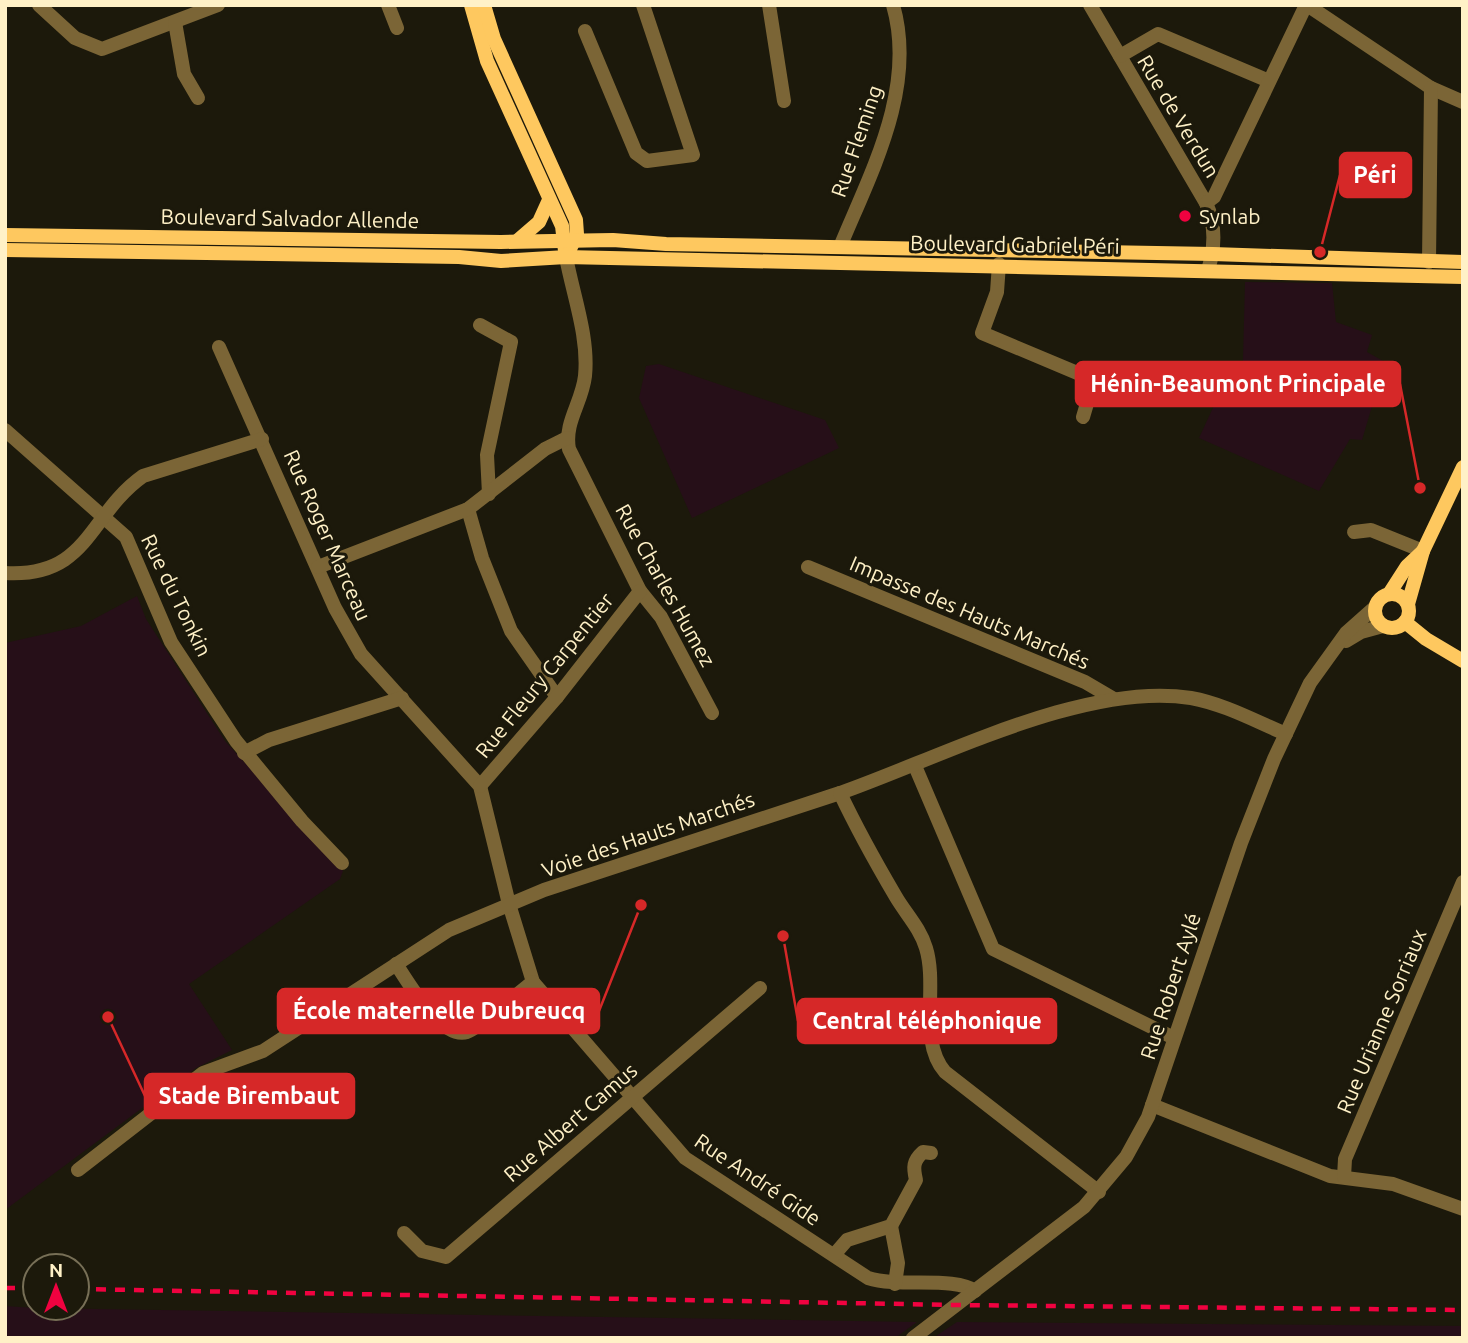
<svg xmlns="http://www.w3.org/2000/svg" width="1468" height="1343" viewBox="0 0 1468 1343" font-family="Ubuntu,sans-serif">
<rect width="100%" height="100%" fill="#1c190b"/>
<g fill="#260f18">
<polygon points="1245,282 1332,283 1336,322 1372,335 1367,352 1385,362 1362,440 1350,439 1319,491 1199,438 1217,399 1242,399"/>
<polygon points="659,364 825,420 839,448 692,518 639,398 646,366"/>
<polygon points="137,596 146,619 225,741 343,871 340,879 189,984 232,1050 196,1068 5,1210 5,643 81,626"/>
<polygon points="5,1306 35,1308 917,1322 895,1338 5,1338"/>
<polygon points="957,1322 1463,1326 1463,1338 933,1338"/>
</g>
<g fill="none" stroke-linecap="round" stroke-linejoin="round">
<g stroke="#7b6536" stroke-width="14">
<polyline points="39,5 75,38 102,49 218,5"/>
<polyline points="388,5 397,28"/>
<polyline points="769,5 784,101"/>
<path d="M1090,5L1206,203C1216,225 1215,248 1208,270"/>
<polyline points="1307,5 1431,88 1463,102"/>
<polyline points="175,22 184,74 198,98"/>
<polyline points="585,31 636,153 647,161 693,155 643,5"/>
<polyline points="1120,56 1158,34 1269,81"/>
<polyline points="1206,203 1214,197 1306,5"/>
<path d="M840,247C871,172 917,88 893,5"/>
<path d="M566,257C573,295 589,337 585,376C582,403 564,422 569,449L640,591L661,617L712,713"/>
<polyline points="1429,262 1431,88"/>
<polyline points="999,264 997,292 982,333 1094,380 1083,417"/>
<polyline points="480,325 511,342 487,455 489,494"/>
<path d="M219,347L335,608L361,654L480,786L509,904L533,982L685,1158L868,1278C899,1288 955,1276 975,1291"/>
<polyline points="5,430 126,537 171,642 236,741 302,821 342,863"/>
<polyline points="468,509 482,558 511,631 557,697"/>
<polyline points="1354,532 1371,530 1423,551"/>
<polyline points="318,567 468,509 545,449 567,438"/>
<polyline points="808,567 1085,682 1114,699"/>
<path d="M5,573C89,578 88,515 143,476L262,439"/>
<polyline points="244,753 269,740 402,698"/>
<polyline points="915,766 993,949 1174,1038"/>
<polyline points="480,786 557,697 640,591"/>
<path d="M396,964C408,982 441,1040 467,1032C481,1027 518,993 533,982"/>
<polyline points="1152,1105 1330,1176 1393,1184 1463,1209"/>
<polyline points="78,1170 203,1073 263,1051 449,930 544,890 840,793"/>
<polyline points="1344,1177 1345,1159 1463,882"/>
<polyline points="891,1226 898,1263 895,1284"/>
<polyline points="404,1233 422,1251 446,1257 760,988"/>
<path d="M834,1255L847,1240L891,1226L916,1180C913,1167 913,1161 923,1152L931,1153"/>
</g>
<g stroke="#7b6536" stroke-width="14">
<polyline points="1346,641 1361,632 1383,626"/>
<path d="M1099,1192L945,1072C918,1041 938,987 926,948C920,928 906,914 896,897C876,863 857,829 840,793C940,758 1086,681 1191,698C1224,704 1255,721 1286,734"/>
<polyline points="913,1338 1084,1207 1126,1157 1148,1117 1241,843 1274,759 1310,683 1346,633 1373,609"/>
</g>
<g stroke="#fec85f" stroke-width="14">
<polyline points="471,5 487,61 562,226 565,251"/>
<polyline points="484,5 494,39 576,220 577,234 570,249"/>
<polyline points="5,235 501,242 613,240 666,244 1213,254 1463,262"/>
<polyline points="517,241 539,222 549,200"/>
<polyline points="5,250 459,257 501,261 566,257 1463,277"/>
<circle cx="1392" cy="611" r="17"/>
<polyline points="1389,594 1407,566 1423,551"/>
<polyline points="1408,604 1423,551 1463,467"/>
<polyline points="1405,622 1426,639 1463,661"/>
</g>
<g stroke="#f00240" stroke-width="4.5" stroke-dasharray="10 9" stroke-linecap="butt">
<polyline points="5,1288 35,1288"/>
<polyline points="77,1289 956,1305 1463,1310"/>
</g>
</g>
<circle fill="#f00240" stroke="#1c190b" stroke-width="2.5" cx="1185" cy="216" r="7"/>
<g text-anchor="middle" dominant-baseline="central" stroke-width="6" stroke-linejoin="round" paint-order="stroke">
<g font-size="21" fill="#fff1c7" stroke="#1c190b">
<text transform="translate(1179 116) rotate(59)">Rue de Verdun</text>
<text transform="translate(856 141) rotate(-71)">Rue Fleming</text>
<text transform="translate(290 218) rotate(1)">Boulevard Salvador Allende</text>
<text transform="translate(1015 244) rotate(1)">Boulevard Gabriel Péri</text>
<text transform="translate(328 535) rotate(66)">Rue Roger Marceau</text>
<text transform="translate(666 585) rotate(61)">Rue Charles Humez</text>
<text transform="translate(177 595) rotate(64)">Rue du Tonkin</text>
<text transform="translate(970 612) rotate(23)">Impasse des Hauts Marchés</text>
<text transform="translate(544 675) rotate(-51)">Rue Fleury Carpentier</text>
<text transform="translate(648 834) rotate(-19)">Voie des Hauts Marchés</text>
<text transform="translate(1170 986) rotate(-72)">Rue Robert Aylé</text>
<text transform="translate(1381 1021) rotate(-67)">Rue Urianne Sorriaux</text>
<text transform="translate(570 1122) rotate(-41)">Rue Albert Camus</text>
<text transform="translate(758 1179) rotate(34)">Rue André Gide</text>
</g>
<g font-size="21" fill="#fff1c7" stroke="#1c190b" text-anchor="start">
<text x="1199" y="216">Synlab</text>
</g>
</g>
<path fill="none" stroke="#d62828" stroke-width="2.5" d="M1320 252L1340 175M1420 488L1400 384M641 905L599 1011M783 936L798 1021M108 1017L145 1096"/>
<g fill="#d62828" stroke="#1c190b" stroke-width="2.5">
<circle cx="1320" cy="252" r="7"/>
<circle cx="1420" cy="488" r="7"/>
<circle cx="641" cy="905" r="7"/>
<circle cx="783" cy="936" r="7"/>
<circle cx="108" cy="1017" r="7"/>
</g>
<g fill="#d62828" stroke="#d62828" stroke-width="2.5">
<rect x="1340" y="153" width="71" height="44" rx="7"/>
<rect x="1076" y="362" width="324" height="44" rx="7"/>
<rect x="278" y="989" width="321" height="44" rx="7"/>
<rect x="798" y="999" width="258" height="44" rx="7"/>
<rect x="145" y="1074" width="209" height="44" rx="7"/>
</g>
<g font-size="23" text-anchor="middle" font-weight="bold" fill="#fff">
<text x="1375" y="183">Péri</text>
<text x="1238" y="392">Hénin-Beaumont Principale</text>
<text x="439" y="1019">École maternelle Dubreucq</text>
<text x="927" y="1029">Central téléphonique</text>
<text x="249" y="1104">Stade Birembaut</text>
</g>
<rect width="1468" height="1343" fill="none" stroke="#fff1c7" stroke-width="14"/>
<g transform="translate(56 1287)"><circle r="33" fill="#1c190b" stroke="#776f56" stroke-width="2"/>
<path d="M0-5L12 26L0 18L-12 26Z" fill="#f00240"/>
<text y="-10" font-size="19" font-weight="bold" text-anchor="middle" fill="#fff1c7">N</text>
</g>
</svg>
